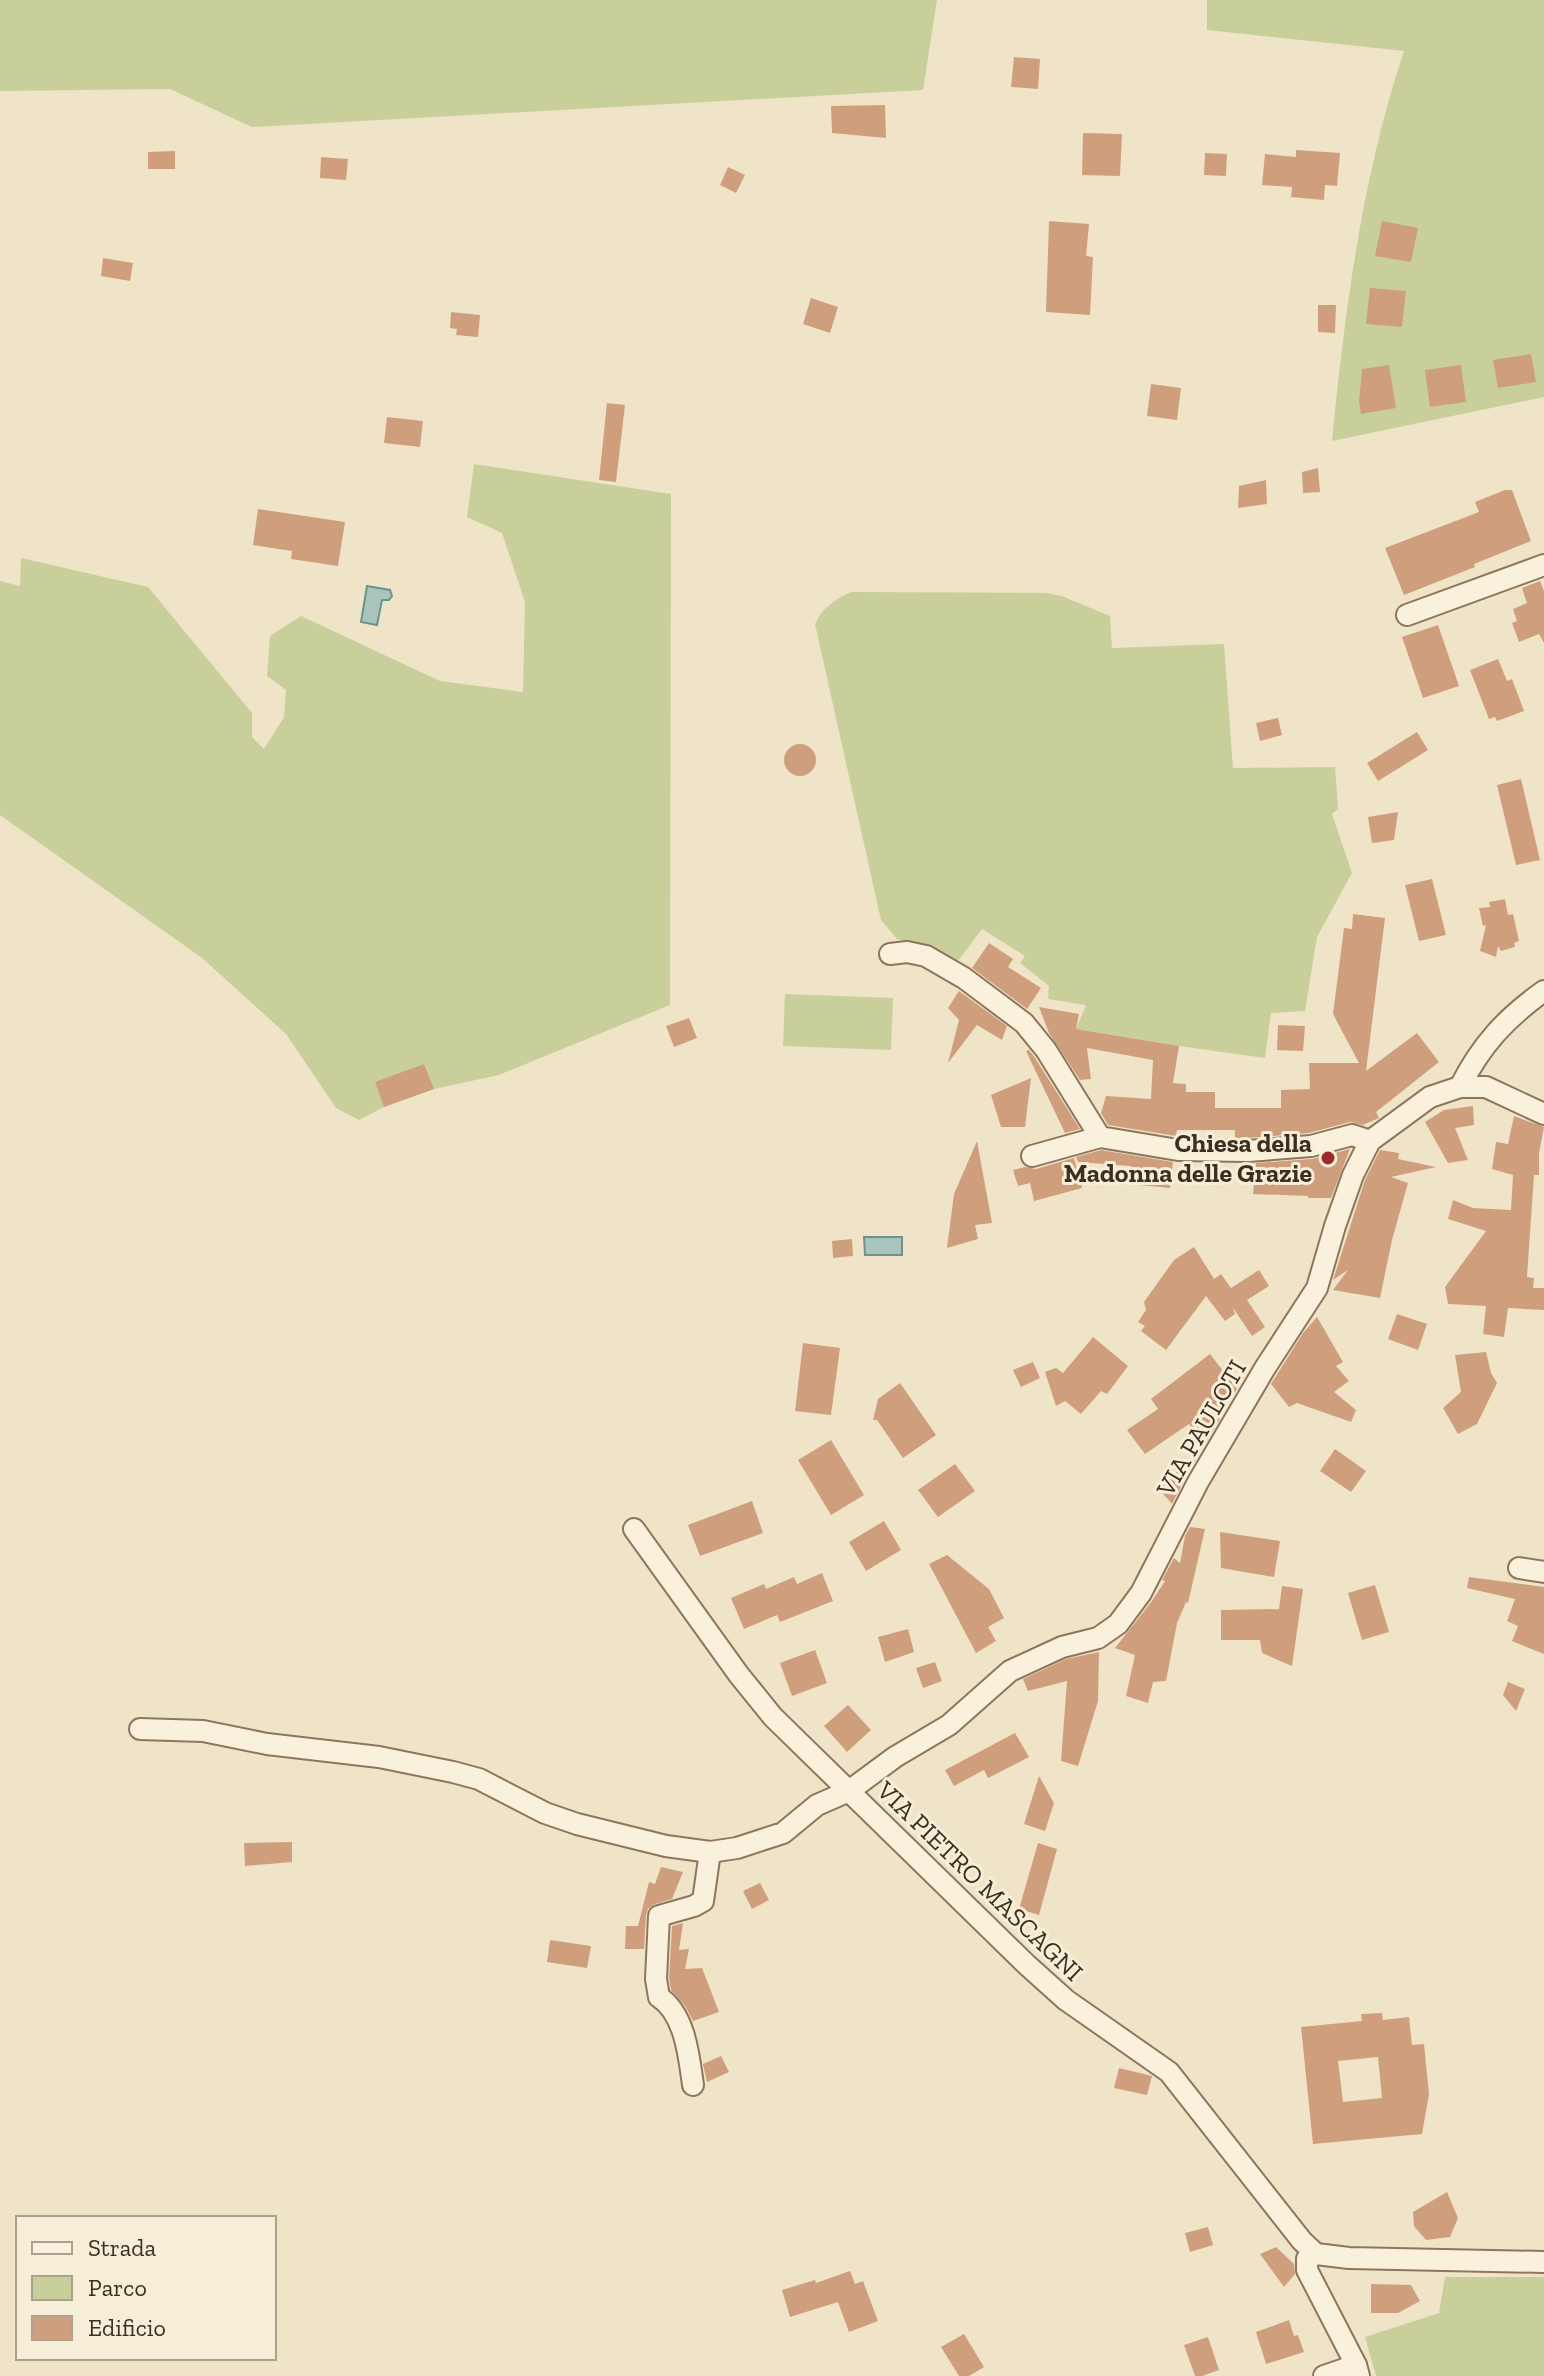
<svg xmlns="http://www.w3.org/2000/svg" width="1544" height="2376" viewBox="0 0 1544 2376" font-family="'Zilla Slab',serif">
<rect width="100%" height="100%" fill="#f0e4c8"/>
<g fill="#c9cf9b">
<polygon points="0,0 937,0 923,90 252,127 170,89 0,91"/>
<path d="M1207,0H1544V397L1332,441C1345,310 1362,176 1404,51L1207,30Z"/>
<polygon points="474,464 671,494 670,1005 499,1075 434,1089 384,1107 359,1120 336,1108 286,1034 202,958 0,815 0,581 20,586 21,558 148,587 252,713 252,737 264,749 284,717 286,690 267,676 270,636 301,616 440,681 523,692 525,602 502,533 467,517"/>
<path d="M851,592L1046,593L1062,596L1110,616L1112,648L1224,644L1233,768L1335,767L1338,809L1332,814L1352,873L1317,937L1305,1011L1271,1013L1265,1058L1179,1046L1076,1029L1086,1005L1048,999L1049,986L1020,963L1025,956L982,929L958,961L928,946L897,939L881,920L815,624C823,607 834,600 851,592Z"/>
<polygon points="785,994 893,998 891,1050 783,1046"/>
<polygon points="1445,2277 1544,2277 1544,2376 1376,2376 1365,2337 1439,2313"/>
</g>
<g fill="#a9c4bc" stroke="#6f938a" stroke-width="2">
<polygon points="367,586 390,590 392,596 389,600 382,600 377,625 361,622"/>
<polygon points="864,1237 902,1237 902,1255 865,1255"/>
</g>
<g fill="#cf9f7d" fill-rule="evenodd">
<polygon points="1014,57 1040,59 1038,89 1011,87"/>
<polygon points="885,105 886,138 832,133 831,106"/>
<polygon points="1083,133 1122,134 1120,176 1082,175"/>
<polygon points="1296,150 1340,153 1337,186 1325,185 1324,200 1291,197 1292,187 1262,185 1265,154 1296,157"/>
<polygon points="175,151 175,169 148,169 148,152"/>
<polygon points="1205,153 1227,154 1226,176 1204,175"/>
<polygon points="321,157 348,159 346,180 320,178"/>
<polygon points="728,167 745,175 736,193 720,185"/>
<polygon points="1049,221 1089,224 1086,256 1093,257 1090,315 1046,312"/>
<polygon points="1382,221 1418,228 1411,262 1375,256"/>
<polygon points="103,258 133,263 130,281 101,276"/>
<polygon points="1370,288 1406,291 1402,327 1366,324"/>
<polygon points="811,298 838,307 830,333 803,324"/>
<polygon points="1318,305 1336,305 1335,333 1318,332"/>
<polygon points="451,312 480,315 478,337 456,335 457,329 450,328"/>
<polygon points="1531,354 1536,382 1498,388 1493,360"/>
<polygon points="1389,365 1396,408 1361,414 1359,402 1362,369"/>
<polygon points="1461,365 1466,402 1430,407 1425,370"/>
<polygon points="1151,384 1181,388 1177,420 1147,416"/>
<polygon points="607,403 625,405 616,482 599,480"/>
<polygon points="387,417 423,421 420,447 384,443"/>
<polygon points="1318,468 1320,492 1303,493 1302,472"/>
<polygon points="1266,480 1267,504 1238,508 1239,486"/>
<polygon points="1505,490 1512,490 1531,541 1474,564 1475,567 1404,595 1385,548 1479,512 1475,502"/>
<polygon points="258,509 345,522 338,566 291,559 292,551 253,545"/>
<polygon points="1540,581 1544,591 1544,643 1539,634 1519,642 1512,623 1517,621 1513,609 1527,603 1522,588"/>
<polygon points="1438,625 1459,686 1423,698 1402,637"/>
<polygon points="1498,659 1507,681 1512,679 1524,711 1497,721 1495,717 1489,719 1470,670"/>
<polygon points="1278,718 1282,735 1260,741 1256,723"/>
<polygon points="1417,732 1428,750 1378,781 1367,763"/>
<circle cx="800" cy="760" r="16"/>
<polygon points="1521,779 1540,860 1516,865 1497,785"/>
<polygon points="1398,812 1394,840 1372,843 1368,817"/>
<polygon points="1432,879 1446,935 1419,941 1405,885"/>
<polygon points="1505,899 1508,915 1513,914 1519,941 1514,943 1515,947 1501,951 1498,946 1496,957 1480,951 1486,925 1483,926 1479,908 1490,907 1489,902"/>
<polygon points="1353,914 1385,918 1366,1071 1417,1033 1439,1062 1376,1112 1379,1118 1363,1125 1350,1122 1309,1133 1248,1138 1235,1138 1235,1130 1177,1130 1176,1136 1108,1125 1101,1113 1106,1096 1151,1099 1153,1060 1087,1048 1091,1079 1080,1080 1049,1033 1039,1007 1079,1014 1076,1029 1179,1046 1173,1083 1186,1084 1186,1092 1215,1092 1215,1108 1281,1108 1281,1090 1310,1089 1309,1063 1359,1063 1333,1014 1344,928 1352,929"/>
<polygon points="989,943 1013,959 1008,967 1041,988 1027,1009 972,968"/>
<polygon points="959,991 1007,1026 1002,1040 977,1025 948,1063 959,1020 948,1008"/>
<polygon points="689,1018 697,1038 674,1047 666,1026"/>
<polygon points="1278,1025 1305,1026 1303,1051 1277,1050"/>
<polygon points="1029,1050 1035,1058 1080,1129 1065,1133 1026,1051"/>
<polygon points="424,1064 434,1089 384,1107 375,1082"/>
<polygon points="1031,1078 1025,1127 1001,1127 991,1095"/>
<polygon points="1473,1106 1474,1125 1455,1128 1468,1160 1448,1163 1425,1122 1444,1110"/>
<polygon points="1514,1116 1544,1127 1539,1153 1539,1175 1534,1175 1527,1277 1534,1278 1533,1288 1544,1288 1544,1310 1508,1308 1504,1337 1483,1334 1486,1306 1448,1304 1445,1287 1486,1231 1448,1219 1453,1200 1473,1208 1511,1210 1513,1175 1492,1169 1496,1142 1508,1144"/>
<polygon points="977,1141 992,1223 975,1225 978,1239 947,1248 954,1194"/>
<polygon points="1350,1149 1331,1198 1308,1198 1308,1196 1253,1194 1256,1163 1312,1159"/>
<polygon points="1101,1150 1173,1162 1170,1188 1129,1184 1131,1166 1078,1162 1076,1157"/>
<polygon points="1380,1150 1399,1153 1398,1159 1436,1167 1391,1177 1408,1183 1392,1240 1380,1298 1333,1290 1348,1270 1333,1280 1365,1180"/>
<polygon points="1074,1158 1082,1188 1034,1201 1030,1183 1018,1186 1013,1170 1025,1167 1036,1169"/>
<polygon points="852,1239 853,1256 833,1258 832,1241"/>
<polygon points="1194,1247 1214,1279 1221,1274 1231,1288 1259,1270 1269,1286 1247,1300 1265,1327 1252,1336 1233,1308 1235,1314 1225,1321 1206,1296 1166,1350 1141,1331 1145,1326 1138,1322 1146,1310 1144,1302 1174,1260"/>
<polygon points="1397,1314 1427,1324 1418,1350 1388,1339"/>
<polygon points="1317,1317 1343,1362 1336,1366 1349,1381 1334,1392 1356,1410 1351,1422 1297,1403 1289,1407 1271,1384 1303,1333"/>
<polygon points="1093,1337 1128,1366 1107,1394 1101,1391 1081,1414 1065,1401 1056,1406 1045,1372 1056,1368 1063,1373"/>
<polygon points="803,1343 840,1348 831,1415 795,1411"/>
<polygon points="1486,1352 1491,1373 1497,1383 1477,1424 1458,1434 1443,1408 1461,1392 1455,1355"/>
<polygon points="1210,1354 1237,1389 1215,1416 1220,1419 1205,1444 1189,1424 1145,1454 1127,1430 1158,1409 1151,1399"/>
<polygon points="1033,1362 1040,1378 1021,1387 1013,1370"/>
<polygon points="900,1383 936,1435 903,1458 877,1420 873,1420 878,1399"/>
<polygon points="831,1440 864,1495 831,1515 798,1460"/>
<polygon points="1335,1449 1366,1471 1351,1492 1320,1471"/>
<polygon points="1200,1452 1186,1476 1172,1504 1158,1488"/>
<polygon points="955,1464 975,1491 938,1517 918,1490"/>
<polygon points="752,1501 763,1533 700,1556 688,1525"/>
<polygon points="884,1521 901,1550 866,1571 849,1542"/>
<polygon points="1190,1527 1205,1529 1188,1603 1186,1602 1177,1623 1166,1681 1153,1682 1148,1703 1126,1696 1135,1655 1115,1648 1152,1601 1165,1581 1162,1580 1174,1558 1180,1563 1185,1536"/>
<polygon points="1220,1532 1280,1541 1274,1577 1221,1568"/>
<polygon points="947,1555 989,1589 1004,1618 988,1627 996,1641 976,1653 929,1564"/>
<polygon points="822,1573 833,1601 780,1622 777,1615 744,1629 731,1598 764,1584 766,1589 794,1577 797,1584"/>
<polygon points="1469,1577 1544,1587 1544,1654 1512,1641 1518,1626 1507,1621 1515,1599 1467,1588"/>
<polygon points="1375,1585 1389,1632 1362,1640 1348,1593"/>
<polygon points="1282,1586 1303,1589 1292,1666 1262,1653 1260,1640 1221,1640 1221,1610 1279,1609"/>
<polygon points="908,1629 914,1652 885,1662 878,1637"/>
<polygon points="815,1650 827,1683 792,1696 780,1663"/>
<polygon points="1099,1652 1098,1701 1078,1766 1061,1761 1067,1681 1028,1691 1023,1679 1066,1659"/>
<polygon points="935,1662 942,1681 923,1688 916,1668"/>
<polygon points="1508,1682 1525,1689 1516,1711 1503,1695"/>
<polygon points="848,1705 871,1730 847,1752 824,1726"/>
<polygon points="1015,1733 1029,1757 988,1778 984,1770 954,1786 945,1770"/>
<polygon points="1039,1776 1054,1803 1045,1831 1024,1824"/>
<polygon points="292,1842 292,1862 245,1866 244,1843"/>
<polygon points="1038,1843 1057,1849 1039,1915 1019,1909"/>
<polygon points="661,1867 683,1872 672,1899 655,1904 648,1909 646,1915 644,1949 625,1949 626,1926 638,1926 649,1882 655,1884"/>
<polygon points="760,1883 769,1900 752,1909 743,1891"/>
<polygon points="683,1923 679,1950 689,1949 685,1969 702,1968 719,2012 693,2021 685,2006 671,1990 669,1978 672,1926"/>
<polygon points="550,1940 591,1946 587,1968 547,1962"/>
<path d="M1382,2013L1383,2020L1409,2017L1412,2045L1424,2044L1429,2094L1422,2134L1313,2144L1301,2027L1362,2021L1361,2014ZM1378,2057L1382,2098L1343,2102L1338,2061Z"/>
<polygon points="721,2056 729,2072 707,2082 703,2064"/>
<polygon points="1119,2068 1152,2076 1147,2095 1114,2088"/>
<polygon points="1447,2192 1458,2218 1450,2237 1426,2240 1414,2226 1413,2212"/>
<polygon points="1208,2227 1213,2245 1190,2252 1185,2233"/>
<polygon points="1276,2247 1294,2264 1295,2274 1284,2287 1260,2254"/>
<polygon points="850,2271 855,2284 863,2281 878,2321 849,2332 838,2302 790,2317 782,2290 815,2280 816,2283"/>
<polygon points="1371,2284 1411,2285 1420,2301 1398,2313 1371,2313"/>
<polygon points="1289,2320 1294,2336 1298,2335 1304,2352 1266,2364 1256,2332"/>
<polygon points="964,2334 984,2367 969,2376 959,2376 941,2347"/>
<polygon points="1208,2337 1219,2370 1202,2376 1195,2376 1184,2345"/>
</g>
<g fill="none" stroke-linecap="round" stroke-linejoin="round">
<g stroke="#8d765c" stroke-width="24">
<g id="street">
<polyline points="1407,615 1544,565"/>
<polyline points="890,954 907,952 926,956 964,978 1024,1023 1046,1050 1100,1137 1178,1150 1248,1151 1311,1146 1352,1135 1370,1141"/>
<path d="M1460,1087C1481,1045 1506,1018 1544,991"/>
<polyline points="1032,1156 1100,1137"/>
<polyline points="634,1529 739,1675 773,1717 1027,1965 1066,2000 1169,2072 1302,2241 1316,2254 1349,2258 1544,2262"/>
<polyline points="1519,1568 1544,1572"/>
<polyline points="140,1729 203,1731 267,1744 379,1757 453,1772 479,1779 545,1813 577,1824 666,1846 710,1852 737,1848 783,1833 817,1805 849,1791 895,1757 949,1725 1010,1671 1062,1647 1098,1638 1118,1624 1141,1593 1198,1482 1265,1368 1317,1288 1335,1226 1353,1175 1370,1141 1430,1097 1460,1087 1486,1087 1544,1114"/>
<path d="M693,2085C689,2056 685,2014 659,1997L656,1979L659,1916L694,1906L703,1901L710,1852"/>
<polyline points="1316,2254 1307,2259 1307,2270 1356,2365 1359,2376"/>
<polyline points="1324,2376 1356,2365"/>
</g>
</g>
<use href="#street" stroke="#faf1dc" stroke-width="20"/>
</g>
<circle fill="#9e2a2b" stroke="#f7eed8" stroke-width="3" cx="1328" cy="1158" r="8"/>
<g text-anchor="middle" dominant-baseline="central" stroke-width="6" stroke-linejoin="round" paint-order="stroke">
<g font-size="26" font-weight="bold" fill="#3d2e20" stroke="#f7eed8" text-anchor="end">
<text x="1312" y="1143">Chiesa della<tspan x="1312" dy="30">Madonna delle Grazie</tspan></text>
</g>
<g font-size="26" fill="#3d2e20" stroke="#f7eed8">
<text transform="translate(1201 1428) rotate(-60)">VIA PAULOTI</text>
<text transform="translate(980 1881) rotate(44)">VIA PIETRO MASCAGNI</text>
</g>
</g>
<rect x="16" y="2216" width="260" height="144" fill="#f7eed8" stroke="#ada18e" stroke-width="2"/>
<rect x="32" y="2242" width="40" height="12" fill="#faf1dc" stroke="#ada18e" stroke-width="2"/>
<text x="88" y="2256" font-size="24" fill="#3d2e20">Strada</text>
<rect x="32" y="2276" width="40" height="24" fill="#c9cf9b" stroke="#ada18e" stroke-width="2"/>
<text x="88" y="2296" font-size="24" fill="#3d2e20">Parco</text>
<rect x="32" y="2316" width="40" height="24" fill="#cf9f7d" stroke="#ada18e" stroke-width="2"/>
<text x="88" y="2336" font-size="24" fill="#3d2e20">Edificio</text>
</svg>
